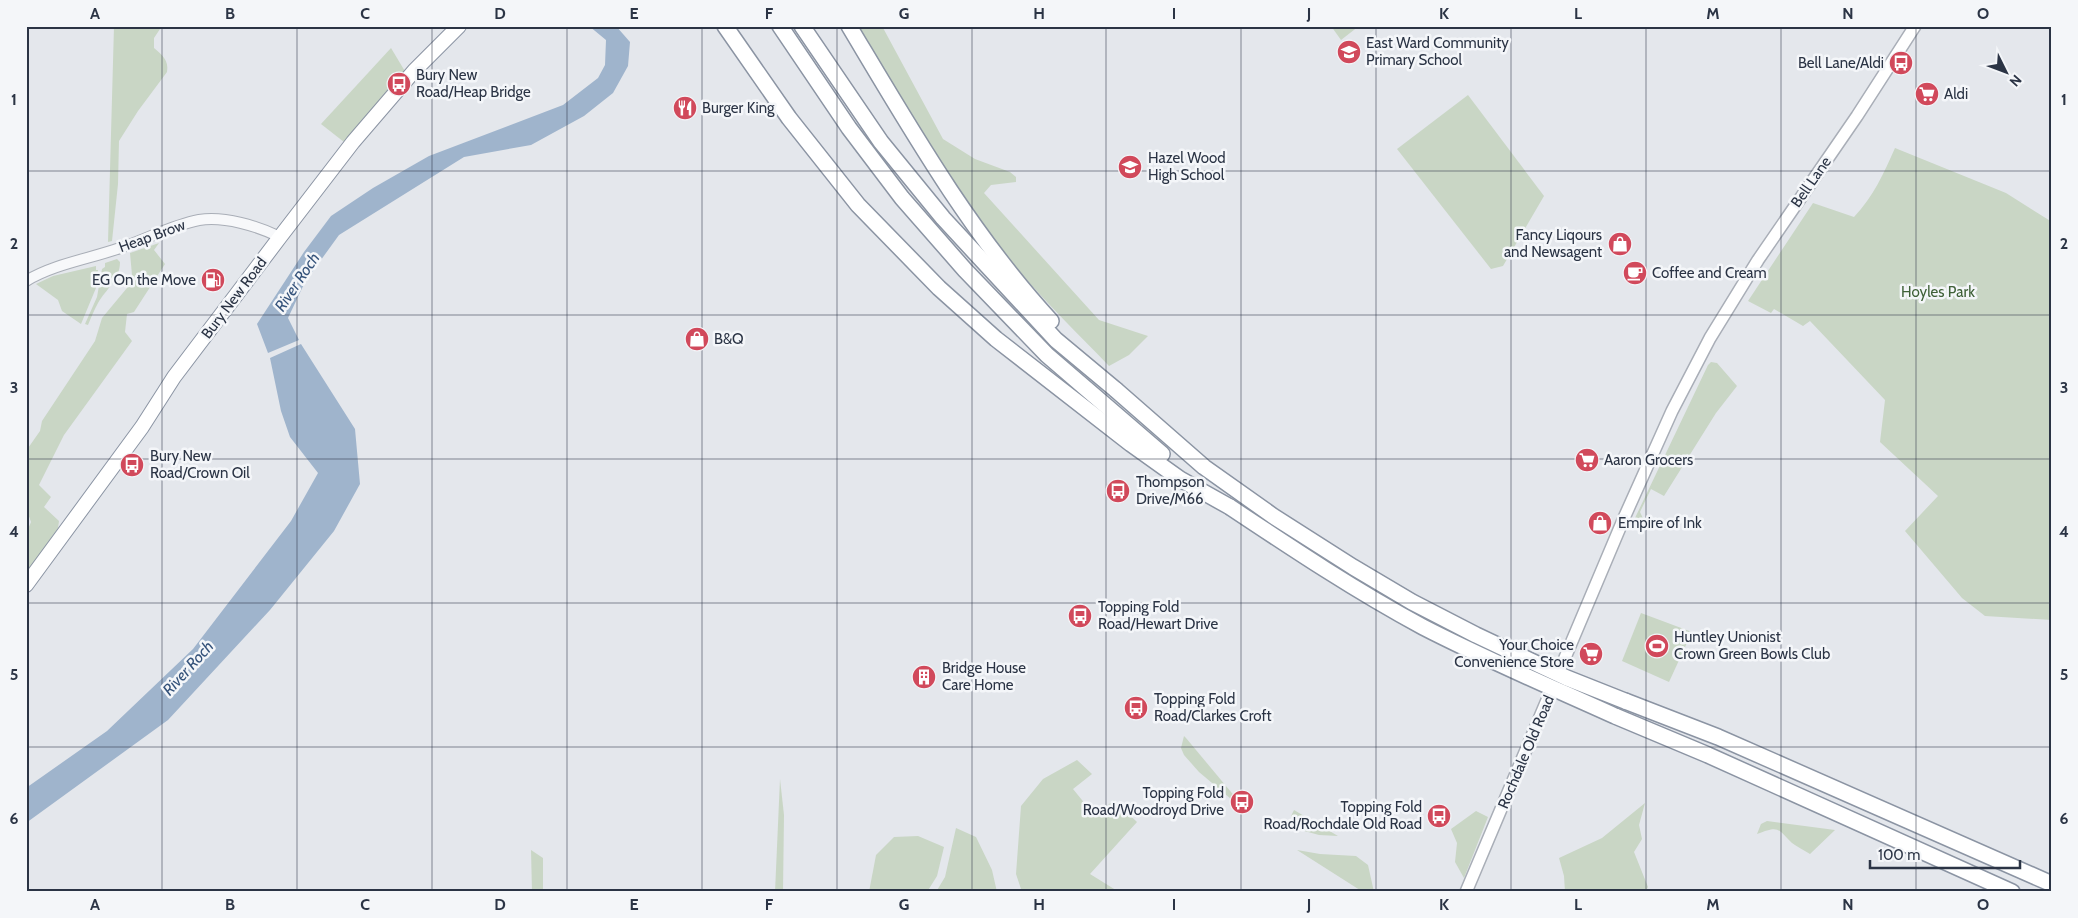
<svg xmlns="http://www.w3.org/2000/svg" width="2078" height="918" viewBox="0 0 2078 918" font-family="Cabin,sans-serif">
<rect width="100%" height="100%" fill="#e4e7ec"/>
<g fill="#c9d6c5">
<path d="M114,26H162L154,38V48C162,55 169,60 167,72L138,111L119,141L118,184L112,241L108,242Z"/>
<path d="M856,26H882L943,139L975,159L1010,172L1016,177V182L991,185L984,193L1099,320L1148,336L1129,355L1109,366C1075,331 1039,296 1008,258C950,186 902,106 856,26Z"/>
<polygon points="1331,26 1359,26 1341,40"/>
<polygon points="391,48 406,73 344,142 321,124"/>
<polygon points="1468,95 1544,196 1503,266 1491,269 1397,149"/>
<path d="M1895,148L2006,193L2052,222V620L1985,616L1962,598L1905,531L1938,496L1880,442L1885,400L1810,321L1803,326L1774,309L1771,313L1748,301L1813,203L1854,217C1873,197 1884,173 1895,148Z"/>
<polygon points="159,243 154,250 165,264 134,312 127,314 125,332 132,341 64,435 39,485 51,497 44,507 59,521 58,528 26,574 26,534 31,522 26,508 26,451 40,431 42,421 95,341 102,318 127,288 132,275 130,253"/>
<path d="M117,259L120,262C120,280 106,289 98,303C94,310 91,318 88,325L85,324L97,297L102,269L105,267V263Z"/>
<polygon points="96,266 96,270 98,270 96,288 81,324 62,311 58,300 36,284 53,276"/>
<polygon points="1711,362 1717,363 1737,386 1716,413 1664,496 1651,489 1640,512 1647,527 1635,518 1708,365"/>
<polygon points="1641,613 1692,632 1669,682 1622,661"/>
<polygon points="1184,736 1186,738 1236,798 1231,799 1199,772 1184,755 1181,748"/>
<polygon points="1077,760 1092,774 1073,789 1095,816 1114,800 1137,822 1090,874 1119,892 1022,892 1016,874 1021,806 1043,779"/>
<polygon points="780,779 784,815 783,892 775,892"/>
<polygon points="1645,803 1639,825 1642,839 1634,852 1648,887 1646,891 1565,892 1564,876 1559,858 1602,838"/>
<polygon points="1294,810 1338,836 1319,835 1297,829 1291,816"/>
<polygon points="1476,811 1488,817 1464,878 1455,862 1457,843 1451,829"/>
<path d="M1767,821L1835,830L1810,854C1804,850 1797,847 1792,843C1777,829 1780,825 1757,834L1761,824Z"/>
<polygon points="956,828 976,837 992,870 997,892 936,892 945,877"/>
<polygon points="918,836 944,847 937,876 927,892 869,892 876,855 894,837"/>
<polygon points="531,850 543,858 543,892 532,892"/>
<polygon points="1297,850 1320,854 1356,856 1368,865 1374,892 1363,892"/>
</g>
<g fill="#9fb4cc">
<polygon points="589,26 616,26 630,42 628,66 613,93 584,116 531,145 464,157 339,235 305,282 288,318 299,340 268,353 257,324 304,252 331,216 373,188 429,156 563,105 598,78 605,65 606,40"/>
<polygon points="301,344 355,429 360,484 334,531 270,610 168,720 26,823 26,788 107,731 193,649 291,521 318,473 290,437 281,411 270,358"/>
</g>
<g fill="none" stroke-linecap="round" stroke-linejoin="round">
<g stroke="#a9aeb7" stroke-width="12">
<path id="tertiary" d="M26,281C54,264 89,259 120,248C145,240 172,225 199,220C225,216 257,226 280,237"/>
</g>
<g stroke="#a9aeb7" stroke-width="14">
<polyline id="secondary" points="1466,892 1624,518 1672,411 1710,338 1758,260 1857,116 1915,26"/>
</g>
<g stroke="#8b94a3" stroke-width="16">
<polyline id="trunk" points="26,585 142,427 174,377 280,237 353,142 414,71 459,26"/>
</g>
<g stroke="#8b94a3" stroke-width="18">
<g id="motorway">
<polyline points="725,26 789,118 858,205 939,288 996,339 1131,444 1180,479 1230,507"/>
<polyline points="780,26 849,128 902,198 965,270 1047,355 1162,454"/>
<polyline points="802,26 881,142 943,218 1056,340 1116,390"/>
<path d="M849,26C910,128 970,233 1051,321"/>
<polyline points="1625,701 1718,737 2052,884"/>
<polyline points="1615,716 1708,755 2012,892"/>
</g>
</g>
<use href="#tertiary" stroke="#f7f8fa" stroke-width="10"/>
<use href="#secondary" stroke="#fff" stroke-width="11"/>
<use href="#trunk" stroke="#fff" stroke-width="14"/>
<use href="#motorway" stroke="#fff" stroke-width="15"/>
<g stroke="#8b94a3" stroke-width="18" stroke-linecap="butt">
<g id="motorway-bridge">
<polyline points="1116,390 1204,467 1273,516 1353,567 1412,602 1476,635 1567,678 1625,701"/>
<path d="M1230,507C1293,549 1356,591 1423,627C1485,659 1551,687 1615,716"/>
</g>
</g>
<use href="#motorway-bridge" stroke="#fff" stroke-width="15"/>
</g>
<path fill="none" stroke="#2b3445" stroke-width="1" stroke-opacity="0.55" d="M162,26V892M297,26V892M432,26V892M567,26V892M702,26V892M837,26V892M972,26V892M1106,26V892M1241,26V892M1376,26V892M1511,26V892M1646,26V892M1781,26V892M1916,26V892M26,171H2052M26,315H2052M26,459H2052M26,603H2052M26,747H2052"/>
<defs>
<g id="school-disc" transform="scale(1.25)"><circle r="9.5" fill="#d1495b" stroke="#f4f6f9"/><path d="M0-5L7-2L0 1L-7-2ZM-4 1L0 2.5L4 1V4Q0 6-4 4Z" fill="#fff"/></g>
<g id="bus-disc" transform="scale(1.25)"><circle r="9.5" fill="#d1495b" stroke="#f4f6f9"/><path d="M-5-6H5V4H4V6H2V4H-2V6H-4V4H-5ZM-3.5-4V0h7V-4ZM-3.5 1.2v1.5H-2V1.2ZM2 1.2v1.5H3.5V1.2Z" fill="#fff"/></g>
<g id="supermarket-disc" transform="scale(1.25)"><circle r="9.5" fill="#d1495b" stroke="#f4f6f9"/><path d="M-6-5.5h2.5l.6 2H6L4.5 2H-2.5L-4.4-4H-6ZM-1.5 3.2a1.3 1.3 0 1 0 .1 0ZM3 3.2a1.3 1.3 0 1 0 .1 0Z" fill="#fff"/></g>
<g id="restaurant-disc" transform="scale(1.25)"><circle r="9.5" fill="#d1495b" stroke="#f4f6f9"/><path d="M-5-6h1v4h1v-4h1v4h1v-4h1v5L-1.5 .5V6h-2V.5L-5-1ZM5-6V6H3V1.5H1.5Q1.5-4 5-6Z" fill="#fff"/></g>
<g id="shop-disc" transform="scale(1.25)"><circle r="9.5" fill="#d1495b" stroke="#f4f6f9"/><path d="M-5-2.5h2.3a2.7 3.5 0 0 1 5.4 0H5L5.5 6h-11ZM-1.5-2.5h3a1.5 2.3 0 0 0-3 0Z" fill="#fff"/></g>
<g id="cafe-disc" transform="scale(1.25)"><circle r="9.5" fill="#d1495b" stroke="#f4f6f9"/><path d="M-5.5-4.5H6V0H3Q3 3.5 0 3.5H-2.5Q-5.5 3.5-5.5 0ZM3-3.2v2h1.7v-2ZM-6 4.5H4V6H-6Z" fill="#fff"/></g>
<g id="fuel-disc" transform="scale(1.25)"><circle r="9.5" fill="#d1495b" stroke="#f4f6f9"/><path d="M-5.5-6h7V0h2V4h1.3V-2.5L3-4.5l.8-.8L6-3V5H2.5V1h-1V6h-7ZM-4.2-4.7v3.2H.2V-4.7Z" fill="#fff"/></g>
<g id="stadium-disc" transform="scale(1.25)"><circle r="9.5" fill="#d1495b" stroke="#f4f6f9"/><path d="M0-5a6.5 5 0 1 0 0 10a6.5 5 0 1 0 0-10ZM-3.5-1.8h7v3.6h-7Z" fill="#fff"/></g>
<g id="building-disc" transform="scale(1.25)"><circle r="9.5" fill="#d1495b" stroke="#f4f6f9"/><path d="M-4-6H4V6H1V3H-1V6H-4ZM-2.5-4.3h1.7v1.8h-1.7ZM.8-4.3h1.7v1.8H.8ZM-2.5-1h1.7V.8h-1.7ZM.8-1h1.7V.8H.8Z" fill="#fff"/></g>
</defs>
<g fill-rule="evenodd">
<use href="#school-disc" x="1349" y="52"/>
<use href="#bus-disc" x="1901" y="63"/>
<use href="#bus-disc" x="399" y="84"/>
<use href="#supermarket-disc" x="1927" y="94"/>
<use href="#restaurant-disc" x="685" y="108"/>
<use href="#school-disc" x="1130" y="167"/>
<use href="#shop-disc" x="1620" y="244"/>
<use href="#cafe-disc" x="1635" y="273"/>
<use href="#fuel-disc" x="213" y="280"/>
<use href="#shop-disc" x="697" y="339"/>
<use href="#supermarket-disc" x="1587" y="460"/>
<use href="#bus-disc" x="132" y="465"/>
<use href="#bus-disc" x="1118" y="491"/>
<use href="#shop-disc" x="1600" y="523"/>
<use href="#bus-disc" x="1080" y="616"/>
<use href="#stadium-disc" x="1657" y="646"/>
<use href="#supermarket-disc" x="1591" y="654"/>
<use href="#building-disc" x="924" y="677"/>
<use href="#bus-disc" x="1136" y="708"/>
<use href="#bus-disc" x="1242" y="802"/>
<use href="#bus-disc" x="1439" y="816"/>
</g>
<g text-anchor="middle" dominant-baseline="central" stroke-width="5" stroke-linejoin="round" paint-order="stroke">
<g font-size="15" fill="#2b3445" stroke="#f4f6f9" text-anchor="start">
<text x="1366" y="43">East Ward Community<tspan x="1366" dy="17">Primary School</tspan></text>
<text x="1884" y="63" text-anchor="end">Bell Lane/Aldi</text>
<text x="416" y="75">Bury New<tspan x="416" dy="17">Road/Heap Bridge</tspan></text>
<text x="1944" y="94">Aldi</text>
<text x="702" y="108">Burger King</text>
<text x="1148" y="158">Hazel Wood<tspan x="1148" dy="17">High School</tspan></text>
<text x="1602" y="235" text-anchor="end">Fancy Liqours<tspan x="1602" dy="17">and Newsagent</tspan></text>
<text x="1652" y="273">Coffee and Cream</text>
<text x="196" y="280" text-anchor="end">EG On the Move</text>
<text x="714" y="339">B&amp;Q</text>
<text x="150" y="456">Bury New<tspan x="150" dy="17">Road/Crown Oil</tspan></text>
<text x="1604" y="460">Aaron Grocers</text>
<text x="1136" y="482">Thompson<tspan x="1136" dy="17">Drive/M66</tspan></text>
<text x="1618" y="523">Empire of Ink</text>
<text x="1098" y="607">Topping Fold<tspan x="1098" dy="17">Road/Hewart Drive</tspan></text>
<text x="1674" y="637">Huntley Unionist<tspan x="1674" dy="17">Crown Green Bowls Club</tspan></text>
<text x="1574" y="645" text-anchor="end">Your Choice<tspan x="1574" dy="17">Convenience Store</tspan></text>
<text x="942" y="668">Bridge House<tspan x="942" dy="17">Care Home</tspan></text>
<text x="1154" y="699">Topping Fold<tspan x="1154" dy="17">Road/Clarkes Croft</tspan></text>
<text x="1224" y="793" text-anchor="end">Topping Fold<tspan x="1224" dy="17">Road/Woodroyd Drive</tspan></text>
<text x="1422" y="807" text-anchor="end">Topping Fold<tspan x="1422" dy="17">Road/Rochdale Old Road</tspan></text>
</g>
<g font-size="15" fill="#2b3445" stroke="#f4f6f9">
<text transform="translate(1811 182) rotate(-55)">Bell Lane</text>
<text transform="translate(152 236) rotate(-20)">Heap Brow</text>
<text transform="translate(234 298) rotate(-53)">Bury New Road</text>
<text transform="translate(1526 752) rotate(-67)">Rochdale Old Road</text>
</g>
<g font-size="15" fill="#3f6138" stroke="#f4f6f9">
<text x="1938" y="292">Hoyles Park</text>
</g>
<g font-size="16" font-style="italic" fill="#34527a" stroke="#f4f6f9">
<text transform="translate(297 282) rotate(-56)">River Roch</text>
<text transform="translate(188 668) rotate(-48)">River Roch</text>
</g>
</g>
<rect width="2078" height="918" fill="none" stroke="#f4f6f9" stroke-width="55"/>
<g transform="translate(2006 72) rotate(132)" stroke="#f4f6f9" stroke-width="4" paint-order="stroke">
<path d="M0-4L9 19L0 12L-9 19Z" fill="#2b3445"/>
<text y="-8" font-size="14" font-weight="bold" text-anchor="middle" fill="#2b3445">N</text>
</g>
<path d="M1870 860v8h150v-8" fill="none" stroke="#2b3445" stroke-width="2.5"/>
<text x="1878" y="860" font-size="15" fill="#2b3445" stroke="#f4f6f9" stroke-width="4" paint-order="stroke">100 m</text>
<rect x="28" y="28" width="2022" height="862" fill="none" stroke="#2b3445" stroke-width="2"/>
<g font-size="16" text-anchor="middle" font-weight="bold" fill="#2b3445">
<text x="95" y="19">A</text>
<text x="230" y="19">B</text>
<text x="365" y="19">C</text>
<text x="500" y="19">D</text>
<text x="634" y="19">E</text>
<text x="769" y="19">F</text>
<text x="904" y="19">G</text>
<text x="1039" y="19">H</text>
<text x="1174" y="19">I</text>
<text x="1309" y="19">J</text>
<text x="1444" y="19">K</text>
<text x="1578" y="19">L</text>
<text x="1713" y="19">M</text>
<text x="1848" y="19">N</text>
<text x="1983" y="19">O</text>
<text x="14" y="105">1</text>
<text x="2064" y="105">1</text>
<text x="14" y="249">2</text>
<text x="2064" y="249">2</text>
<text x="14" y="393">3</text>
<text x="2064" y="393">3</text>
<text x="14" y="537">4</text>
<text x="2064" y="537">4</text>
<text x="14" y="680">5</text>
<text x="2064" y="680">5</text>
<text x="14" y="824">6</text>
<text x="2064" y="824">6</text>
<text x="95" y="910">A</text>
<text x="230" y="910">B</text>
<text x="365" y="910">C</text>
<text x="500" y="910">D</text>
<text x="634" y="910">E</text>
<text x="769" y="910">F</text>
<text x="904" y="910">G</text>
<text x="1039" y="910">H</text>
<text x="1174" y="910">I</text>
<text x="1309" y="910">J</text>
<text x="1444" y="910">K</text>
<text x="1578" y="910">L</text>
<text x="1713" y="910">M</text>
<text x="1848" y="910">N</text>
<text x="1983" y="910">O</text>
</g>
</svg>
